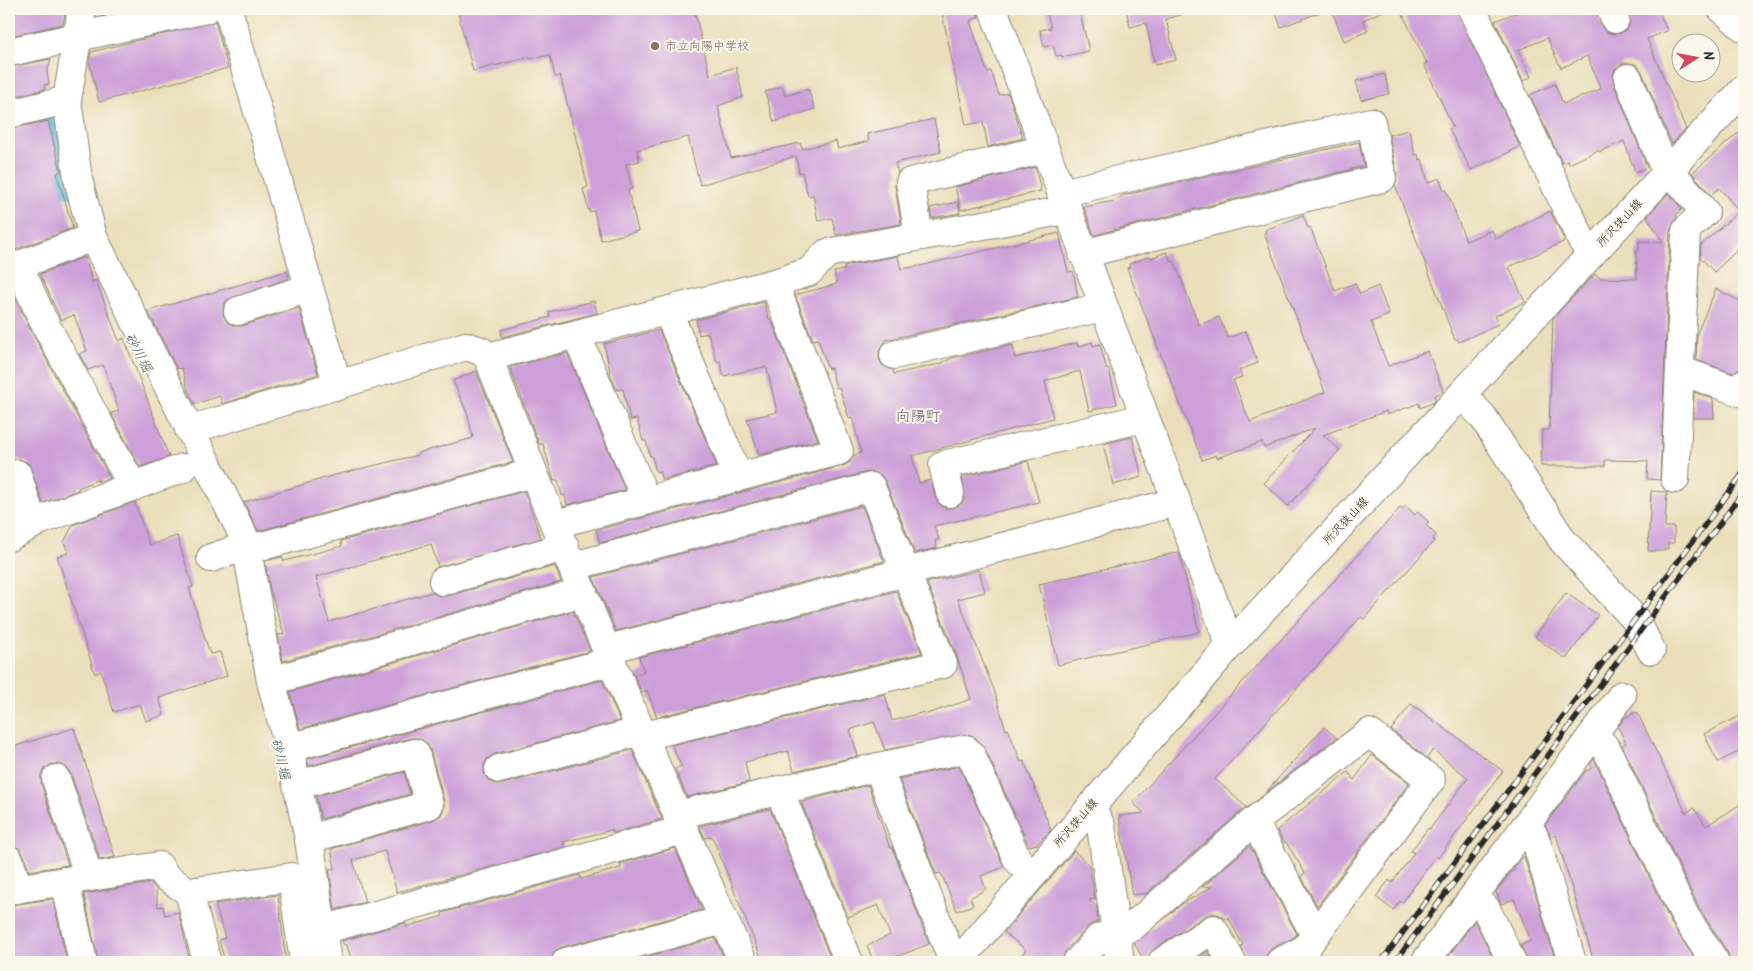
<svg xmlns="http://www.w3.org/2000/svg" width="1753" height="971" viewBox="0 0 1753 971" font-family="Kalam,'Klee One',sans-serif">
<rect width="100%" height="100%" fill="#fbf7ec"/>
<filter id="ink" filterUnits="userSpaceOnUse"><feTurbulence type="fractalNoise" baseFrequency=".02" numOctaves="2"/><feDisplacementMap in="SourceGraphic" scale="10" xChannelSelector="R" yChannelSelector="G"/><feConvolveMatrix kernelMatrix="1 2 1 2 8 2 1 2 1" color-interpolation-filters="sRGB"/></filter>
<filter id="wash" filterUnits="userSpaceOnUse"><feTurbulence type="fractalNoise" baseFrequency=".0096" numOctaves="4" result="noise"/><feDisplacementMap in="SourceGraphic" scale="20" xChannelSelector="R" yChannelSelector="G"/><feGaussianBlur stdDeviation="1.12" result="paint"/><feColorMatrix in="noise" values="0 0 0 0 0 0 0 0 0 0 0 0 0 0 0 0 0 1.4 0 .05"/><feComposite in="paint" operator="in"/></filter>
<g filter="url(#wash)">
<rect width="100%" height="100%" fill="#ebdfbc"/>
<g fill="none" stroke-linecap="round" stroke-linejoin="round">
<polyline stroke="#5bb2d8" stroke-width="36" points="53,116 70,180"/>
</g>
<g id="blocks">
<g fill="#cda0d9">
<polygon points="9,9 66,9 63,24 10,36"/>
<polygon points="99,9 134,9 101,16"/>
<polygon points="457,9 694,9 710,75 736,67 743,97 718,106 731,158 800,143 802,149 836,141 838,149 869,141 867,134 934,119 941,152 895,163 898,173 895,185 901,224 836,235 832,218 818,221 813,195 808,196 802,172 799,173 796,156 700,185 688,137 672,141 637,150 640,161 626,164 632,189 628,190 638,231 601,240 594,211 589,212 583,189 588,187 560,75 555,77 550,55 530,59 530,57 473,71"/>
<polygon points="941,9 978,9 979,17 970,21 987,72 991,71 999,95 1008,93 1023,138 988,147 983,122 966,125"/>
<polygon points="1046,9 1079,9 1089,51 1062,57 1062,55 1056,56 1053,45 1044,47 1040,30 1051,28"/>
<polygon points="1126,9 1180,9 1181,15 1166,19 1176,60 1155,65 1146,23 1130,27"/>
<polygon points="1274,9 1325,9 1326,10 1281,27"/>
<polygon points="1331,9 1388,9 1363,20 1368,31 1344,41"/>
<polygon points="1400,9 1457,9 1520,147 1471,170 1449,129 1453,127 1424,64 1427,63"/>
<polygon points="1525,9 1596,9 1601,25 1606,32 1613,34 1621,33 1628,28 1630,21 1628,9 1658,9 1667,31 1647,39 1686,129 1672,144 1642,72 1637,65 1630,63 1623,63 1615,69 1613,76 1614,84 1647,167 1635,172 1624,141 1599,152 1598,150 1569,164 1568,161 1562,163 1530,95 1555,84 1563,104 1601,89 1587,56 1561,68 1547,38 1518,50 1531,77 1523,81 1495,21"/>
<polygon points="215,21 228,68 99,102 89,61 91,52"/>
<polygon points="51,59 47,72 49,84 44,85 45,89 9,98 9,67"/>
<polygon points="1385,74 1389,94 1361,100 1356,81"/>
<polygon points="782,86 785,96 808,89 815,109 774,122 765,92"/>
<polygon points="48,121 61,171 57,174 73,228 9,252 9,129"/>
<polygon points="1744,128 1744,244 1714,272 1700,257 1701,245 1739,211 1719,188 1711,195 1692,173"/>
<polygon points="1409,130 1415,155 1418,154 1419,160 1422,159 1428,183 1439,178 1444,190 1446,189 1466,241 1492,230 1496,239 1550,211 1565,241 1509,267 1525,302 1495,316 1498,324 1459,342 1458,339 1455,340 1395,185 1397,175 1389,135"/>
<polygon points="1359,142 1364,166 1094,235 1086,213 1084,207 1114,201 1124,195"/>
<polygon points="1035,167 1041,191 961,210 955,187"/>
<polygon points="1669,193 1682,209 1676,215 1677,217 1670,230 1660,480 1647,479 1648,461 1605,460 1605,466 1541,466 1542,430 1549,430 1553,318 1595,274 1600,278 1637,279 1636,250 1639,250 1639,241 1663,242 1647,217"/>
<polygon points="958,202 960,213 932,218 930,208"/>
<polygon points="1303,215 1308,228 1310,227 1335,291 1355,283 1360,294 1378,286 1389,315 1371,322 1388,366 1428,351 1443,391 1434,396 1436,400 1432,403 1420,408 1419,403 1387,415 1386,411 1323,435 1340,450 1288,506 1264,483 1315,428 1264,448 1262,442 1217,458 1216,455 1202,460 1127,268 1130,267 1129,264 1150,256 1151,258 1167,252 1171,262 1174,261 1199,325 1219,317 1228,338 1246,331 1258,363 1239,370 1242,377 1233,380 1250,422 1325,392 1264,233 1266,233 1265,230"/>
<polygon points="1059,233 1068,272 1073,271 1078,297 886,340 879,351 879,359 882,365 893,370 894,374 940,364 952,358 1013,345 1015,358 1072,344 1077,343 1078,347 1092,342 1093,346 1100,344 1107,370 1109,369 1117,404 1089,411 1080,371 1045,381 1053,418 912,456 919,483 931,480 935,497 939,504 945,508 954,508 961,504 965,498 962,477 1028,461 1039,502 934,526 939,539 935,541 937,548 915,553 885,481 881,475 867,472 600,543 596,530 843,466 850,462 854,455 861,453 852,417 849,418 839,387 836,388 831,368 828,369 818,339 813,340 795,295 837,284 834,272 845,270 844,266 898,256 901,269 920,266"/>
<polygon points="85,257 92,282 96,280 119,341 124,338 169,457 140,467 111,413 119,411 103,365 88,370 79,354 87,351 74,315 61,320 40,274"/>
<polygon points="287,271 289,278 227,300 223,307 223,315 228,323 235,326 242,326 299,308 318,374 222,404 220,396 195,404 188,390 182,368 177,369 148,311"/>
<polygon points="9,284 28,325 110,478 97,482 99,479 78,488 78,490 43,503 28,463 19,459 9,460"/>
<polygon points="1716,289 1744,303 1744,367 1733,373 1696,360 1697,333"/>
<polygon points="594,301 597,313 502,337 501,330 550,317 549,312"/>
<polygon points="764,302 769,319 771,319 818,440 759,455 747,419 777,412 767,368 764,367 724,376 720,361 717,362 708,333 699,335 696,320"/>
<polygon points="659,330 717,466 662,480 659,471 656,472 652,456 650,456 646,441 643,441 637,419 630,420 623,389 617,390 611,376 604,344"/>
<polygon points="567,353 625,490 567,505 565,495 562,496 558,480 554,481 543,444 539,444 510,367"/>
<polygon points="476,371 513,462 258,531 244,502 335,475 418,455 418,453 473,438 468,415 453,381"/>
<polygon points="1694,392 1713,399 1714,418 1693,418"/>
<polygon points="1132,437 1142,477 1113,485 1103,444"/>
<polygon points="524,491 541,538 438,567 431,544 316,577 329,622 432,592 439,596 447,596 555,566 561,582 283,661 278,635 284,634 270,590 265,561 282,557 284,561 320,552 342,546 341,541"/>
<polygon points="1651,491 1667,492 1665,527 1674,527 1674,543 1668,543 1668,549 1664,549 1664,551 1648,551"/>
<polygon points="135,502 149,545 177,536 193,587 189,588 210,654 220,652 227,676 159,698 164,715 146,721 140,704 114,712 101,671 95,674 57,556 68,553 64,542 73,525"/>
<polygon points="862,506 884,561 616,631 593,577"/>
<polygon points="1406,506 1415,515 1417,512 1429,522 1426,525 1436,535 1433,540 1434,541 1364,619 1361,617 1215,779 1246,807 1147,893 1132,895 1119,816 1144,813 1133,803 1401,507 1402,509"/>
<polygon points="1179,552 1199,632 1058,665 1039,584"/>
<polygon points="979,570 985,592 958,599 994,690 1006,730 1008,729 1021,762 1024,761 1051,830 1037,844 1029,846 985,749 976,738 969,734 885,750 874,722 850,730 858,756 794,771 788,751 745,762 749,782 687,797 675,769 681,766 672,745 885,694 892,721 924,712 924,715 971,699 955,651 927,583"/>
<polygon points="896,591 922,653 657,717 647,690 642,693 634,676 644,671 639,657"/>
<polygon points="1566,593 1598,615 1566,659 1535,637"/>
<polygon points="573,611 590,651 300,729 290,692"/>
<polygon points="602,680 620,721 495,754 488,758 484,764 484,773 488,780 494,784 503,784 632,750 662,819 613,833 612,830 608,831 563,842 565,847 397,892 385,851 353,860 365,902 335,910 329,869 335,868 331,849 433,820 440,816 444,809 444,801 430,749 426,742 419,738 411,738 309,766 307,759"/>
<polygon points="1411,704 1503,771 1438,858 1436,856 1402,903 1400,901 1393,910 1376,897 1389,880 1392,883 1414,853 1411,851 1428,828 1430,829 1468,778 1433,750 1427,758 1391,730"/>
<polygon points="1637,712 1686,813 1694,808 1706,826 1744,802 1744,962 1730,962 1728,953 1699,908 1622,745 1626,743 1618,727 1624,718"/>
<polygon points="1744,714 1744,749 1718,762 1704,734"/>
<polygon points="1324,727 1337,738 1335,739 1265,793"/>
<polygon points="74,728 115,857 100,860 71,774 66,767 60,764 52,764 44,769 41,775 41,784 68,865 29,871 24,855 19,848 11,845 9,837 9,748"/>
<polygon points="1372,755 1409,783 1317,906 1301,876 1305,873 1286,842 1284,843 1277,830 1348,772 1354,780"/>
<polygon points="1594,759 1671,923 1697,962 1594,962 1556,835 1551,837 1545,825 1586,771 1592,768 1590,764"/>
<polygon points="959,766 1004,867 981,876 986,889 970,898 973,905 957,911 941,873 936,874 899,779"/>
<polygon points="404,772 410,794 321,819 316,796"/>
<polygon points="868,785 890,848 892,847 929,944 896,957 898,962 874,962 867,946 890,935 878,905 848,917 801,802"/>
<polygon points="770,809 832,962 763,962 712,836 705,838 699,826"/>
<polygon points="1248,847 1250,847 1297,934 1295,937 1272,948 1267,954 1265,962 1248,962 1241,946 1243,945 1228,917 1225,919 1220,915 1212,913 1205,916 1154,949 1145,962 1134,943 1182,904 1213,886 1202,887"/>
<polygon points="675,848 702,910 562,947 555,951 551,962 352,962 347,945 344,945 342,941 405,923 406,927 443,916 442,913 580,875 581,879 621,868 620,864"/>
<polygon points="1074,851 1089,865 1095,899 1089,900 1097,907 1098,921 1087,927 1065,951 1062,962 1015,962 1026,950 1004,932"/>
<polygon points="1524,856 1556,962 1528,962 1521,945 1531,941 1514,899 1501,904 1496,892 1511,872 1515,870 1514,867"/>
<polygon points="151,883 156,889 158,907 163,906 165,915 178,912 190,962 98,962 84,894"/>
<polygon points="278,895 286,962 225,962 219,940 225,938 215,904"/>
<polygon points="53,899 67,962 9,962 9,905"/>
<polygon points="1474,922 1475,922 1495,962 1453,962 1449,955"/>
<polygon points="715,938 726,962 626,962"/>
<polygon points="1208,951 1214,962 1198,962 1196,959"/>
</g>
</g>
</g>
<g filter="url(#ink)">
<use href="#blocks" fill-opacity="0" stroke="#8b8574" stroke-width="1"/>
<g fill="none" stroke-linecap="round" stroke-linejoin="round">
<g stroke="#8b8574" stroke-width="30">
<g id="minor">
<polyline points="82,9 67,100 78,179 93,237 245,539 271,681 289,748 309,839 327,962"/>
<polyline points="228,9 338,386"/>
<polyline points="993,9 1230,645"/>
<polyline points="1472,9 1581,239 1591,254"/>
<polyline points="1611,9 1615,19"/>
<polyline points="1722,9 1744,28"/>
<polyline points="9,52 206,9"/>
<polyline points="1628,78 1661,160 1705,212 1689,227 1686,231 1675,479"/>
<polyline points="9,114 67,100"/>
<polyline points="1061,193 1371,122 1382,178 1083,254"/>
<polyline points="919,236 910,182 1045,149"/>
<polyline points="19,266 42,318 133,487"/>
<polyline points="9,269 93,237"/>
<polyline points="238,311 309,288"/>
<polyline points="668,312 738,476"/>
<polyline points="577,336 646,500"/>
<polyline points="894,355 1103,307"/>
<path d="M488,357C567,561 653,763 743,962"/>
<polyline points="1680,373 1690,374 1740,392 1744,383"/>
<polyline points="1463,395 1483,417 1563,541 1635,619 1651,650"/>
<polyline points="189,430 466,346 481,351 488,357 774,283 809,272 827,253 1067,210"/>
<polyline points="9,477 17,474 33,524"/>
<polyline points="950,493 943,465 1144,418"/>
<polyline points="555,524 839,451 774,283"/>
<polyline points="9,537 41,520 183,468"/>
<polyline points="211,558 241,548 247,550 533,473"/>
<polyline points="573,566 871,487 943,664 644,736"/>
<polyline points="443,581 565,547"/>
<polyline points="608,649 1176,502"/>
<polyline points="271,681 583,592"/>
<polyline points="1594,733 1607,750 1685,916 1715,962"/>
<polyline points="289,748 612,661"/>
<polyline points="878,767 953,962"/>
<polyline points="499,769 641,731"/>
<polyline points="56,779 89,877"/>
<polyline points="298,785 415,753 429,805 309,839"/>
<polyline points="779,790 849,962"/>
<polyline points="1091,806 1101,826 1120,962"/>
<polyline points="677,815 878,767 965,749 971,755 1017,859 1031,876"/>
<polyline points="1254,821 1315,935"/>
<polyline points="1525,827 1533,834 1536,841 1572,962"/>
<polyline points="9,860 18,889"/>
<polyline points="65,881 83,962"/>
<polyline points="9,890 159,866 166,877 189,892 207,962"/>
<polyline points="189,892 292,877 304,962"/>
<polyline points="1474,897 1486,909 1512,962"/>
<polyline points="322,930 683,830"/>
<polyline points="566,962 724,920"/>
<polyline points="1077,962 1099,938 1132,927 1254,821 1369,733 1431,780 1305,949 1280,962"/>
<polyline points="1162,962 1213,929 1232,962"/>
<polyline points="1425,962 1622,695"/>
</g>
</g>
<g stroke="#8b8574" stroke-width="30">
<polyline id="major" points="958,962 1230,645 1744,89"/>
</g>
<use href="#minor" stroke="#fff" stroke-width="28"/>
<use href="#major" stroke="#fff" stroke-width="28"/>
<g stroke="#2b2b2b" stroke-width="5.5">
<g id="rail">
<polyline points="1381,962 1744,472"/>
<polyline points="1395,962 1744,491"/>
</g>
</g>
<use href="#rail" stroke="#fbf7ec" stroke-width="4" stroke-dasharray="11" stroke-linecap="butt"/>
</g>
</g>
<circle fill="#8d6e63" stroke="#fbf7ec" stroke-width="2" cx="655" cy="46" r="5"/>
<g text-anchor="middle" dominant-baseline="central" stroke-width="4" stroke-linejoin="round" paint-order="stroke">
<g font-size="12" fill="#785e54" stroke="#fbf7ec" text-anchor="start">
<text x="665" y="46">市立向陽中学校</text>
</g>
<g font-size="12" fill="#2b2b2b" stroke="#fbf7ec">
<text transform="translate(1620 223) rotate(-47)">所沢狭山線</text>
<text transform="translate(1346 521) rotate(-47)">所沢狭山線</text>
<text transform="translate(1076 823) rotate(-49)">所沢狭山線</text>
</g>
<g font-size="14" font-style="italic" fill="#3c5a68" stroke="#fbf7ec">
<text transform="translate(138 353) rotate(62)">砂川堀</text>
<text transform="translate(280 759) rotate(76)">砂川堀</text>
</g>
<g font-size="15" fill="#645468" stroke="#fbf7ec">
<text x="918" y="417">向陽町</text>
</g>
</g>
<rect width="1753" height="971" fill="none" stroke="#fbf7ec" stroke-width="30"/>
<g transform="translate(1696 58) rotate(79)"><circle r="24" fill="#fbf7ec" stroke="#a8a59f"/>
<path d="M0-4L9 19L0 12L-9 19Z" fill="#d1495b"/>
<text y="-8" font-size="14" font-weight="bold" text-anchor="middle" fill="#2b2b2b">N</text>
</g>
</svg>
